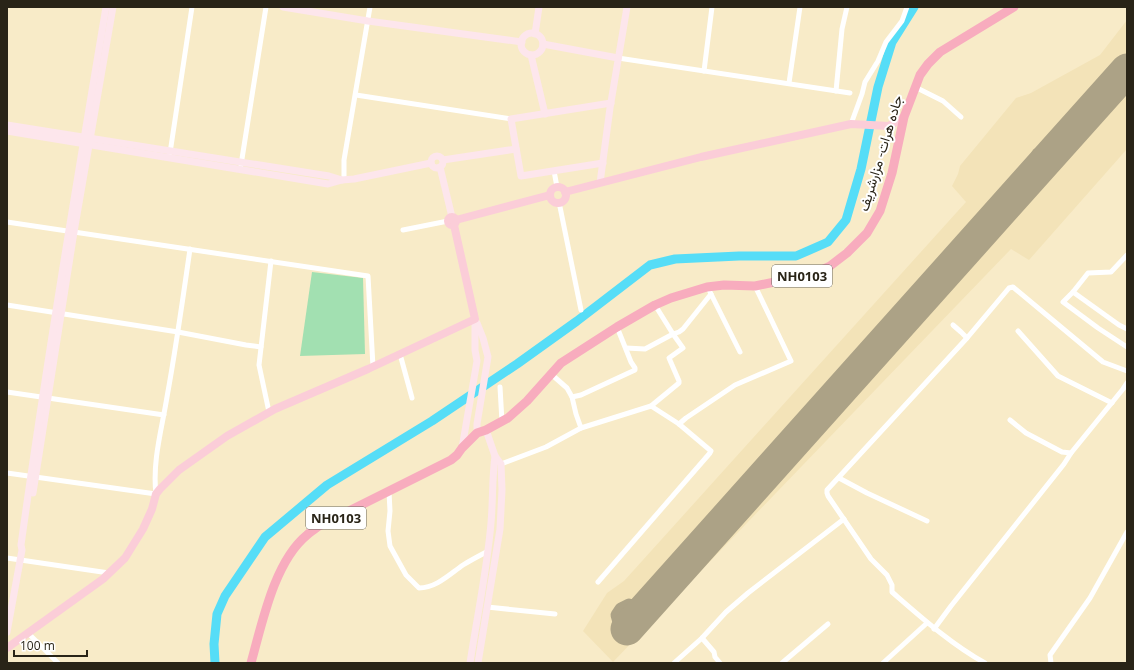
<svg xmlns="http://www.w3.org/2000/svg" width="1134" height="670" viewBox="0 0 1134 670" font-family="'Open Sans',Vazirmatn,sans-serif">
<rect width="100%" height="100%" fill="#f8ebc8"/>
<polygon fill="#f3e3b8" points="1127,20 1127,149 1029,260 1011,249 613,662 583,631 607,593 624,581 966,202 952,186 958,174 960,166 1016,98 1031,93 1100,55"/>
<polygon fill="#a2e0b1" points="312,272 363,278 365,354 300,356"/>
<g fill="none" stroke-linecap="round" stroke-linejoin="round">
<polyline stroke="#56ddf7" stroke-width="9" points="215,663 214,644 217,614 225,596 265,537 327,485 432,421 517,364 577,321 650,265 675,259 739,256 796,256 828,242 846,220 861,169 878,87 892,42 914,7"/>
<g stroke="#aca286" stroke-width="13">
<polyline points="1075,127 1082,134"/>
<polyline points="1038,154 1045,161"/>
<polyline points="627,629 619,622 617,615 621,609 629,605 636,608 642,613"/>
</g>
<polyline stroke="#aca286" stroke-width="33" points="627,629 1127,70"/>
<g stroke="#fff" stroke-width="5">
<polyline points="618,58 850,93"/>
<polyline points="704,71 712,7"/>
<polyline points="789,83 800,7"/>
<polyline points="915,87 943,101 961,117"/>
<polyline points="836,91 842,29 847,7"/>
<polyline points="356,95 511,119"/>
<polyline points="851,124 862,94 865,82 878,61 886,42 902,21 907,7"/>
<polyline points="170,153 192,7"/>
<polyline points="241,165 266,7"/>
<polyline points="554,171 557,187"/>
<polyline points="344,179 344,160 370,7"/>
<polyline points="559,202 581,310"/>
<polyline points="7,222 368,276 373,367"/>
<polyline points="403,230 448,221"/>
<polyline points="1127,255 1111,272 1088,273 1073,292 1063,302 1098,328 1127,347"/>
<polyline points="710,292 740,352"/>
<polyline points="1073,292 1119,325 1127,329"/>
<polyline points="7,305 178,332 246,345 261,347"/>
<polyline points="953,325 961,332 967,338"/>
<polyline points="1018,331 1058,376 1112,403"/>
<polyline points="626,348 645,349 673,334 679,332 683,329 711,294"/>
<polyline points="400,354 412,398"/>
<polyline points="551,374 567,388 572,397 576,414 581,428 651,406 679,424 711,451 710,453 598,582"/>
<polyline points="500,387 502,422"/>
<polyline points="7,392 164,415"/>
<polyline points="572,397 581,395 635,370 635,368 631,362 617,327"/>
<polyline points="651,406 679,383 679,381 669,358 683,348 673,334 655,305"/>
<polyline points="269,412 259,365 271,261"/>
<polyline points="1010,420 1026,433 1062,452 1071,453"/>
<polyline points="679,424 686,418 735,385 791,361 755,286"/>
<polyline points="501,464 546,447 581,428"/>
<path d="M7,473L156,494C152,462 162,428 167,397C176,348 183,298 190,249"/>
<polyline points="839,478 867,493 927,521"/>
<path d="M389,492L390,511L388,531L390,546L406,575L419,588C436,588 450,574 463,565C471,560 479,556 488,551"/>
<polyline points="7,558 109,573"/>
<polyline points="487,607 555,614"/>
<polyline points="934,629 951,606 1064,464 1071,453 1123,389 1127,383"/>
<polyline points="28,633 58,663"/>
<polyline points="702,638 714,652 715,657 720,663"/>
<polyline points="674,663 702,638 726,612 748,593 844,519"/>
<polyline points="782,663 828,624"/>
<polyline points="883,663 927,623"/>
<path d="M985,663C951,644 922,618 892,592V585L887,575L871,559L828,496L827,493V490L967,338L1009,288L1013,287L1103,362L1127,371"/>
<polyline points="1051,663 1050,655 1090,598 1127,532"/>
</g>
<g stroke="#fde6ec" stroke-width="7">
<polyline points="283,7 368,21 522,42"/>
<circle cx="532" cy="44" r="11"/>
<polyline points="535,34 539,7"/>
<polyline points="543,44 618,58"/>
<polyline points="531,55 545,114"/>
<polyline points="7,125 329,176 342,180"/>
<polyline points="7,131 328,184 342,180 354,179 431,163"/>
<circle cx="437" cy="162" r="6"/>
<polyline points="443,160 516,149"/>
<polyline points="603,163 521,176 511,119 611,103"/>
<polyline points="440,167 452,217"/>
<polyline points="600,183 610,108 627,7"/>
<polyline points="477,323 483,338 488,357 477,424 477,433"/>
<polyline points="462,448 477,361 475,350 475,319"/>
<polyline points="33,493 74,232 113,7"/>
<path d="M7,632L22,550L21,545C46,365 76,186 106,7"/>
<path d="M470,663C477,617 487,570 491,523C493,501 492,478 495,456"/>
<polyline points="478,663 500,529 502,490 501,464 495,456 486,430"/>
</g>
<g stroke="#fbcdd8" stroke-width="8">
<circle cx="558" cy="195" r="8"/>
<polyline points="565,192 701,157 851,124 889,126 904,117"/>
<circle cx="452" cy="221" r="4"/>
<polyline points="456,220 550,195"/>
<polyline points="7,648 103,579 125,558 143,529 152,509 156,494 160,489 179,470 227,436 275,409 368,369 475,319 454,225"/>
</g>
<path stroke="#f8acbe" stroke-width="9" d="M251,663C262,624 274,562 307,535C310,532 315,529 319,526L451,460L457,455L462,448L477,433L486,430L508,418L527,401L561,363L617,327L655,305L671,298L707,287L724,285L755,286L813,274L830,266L847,253L867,233L880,211L892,173L904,117L920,75L928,64L940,52L1014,7"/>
</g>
<g text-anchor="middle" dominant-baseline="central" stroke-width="4" stroke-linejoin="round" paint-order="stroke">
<g fill="#fff" stroke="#69665d" stroke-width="1">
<rect x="772" y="265" width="60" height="22" rx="3"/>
<rect x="306" y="507" width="60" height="22" rx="3"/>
</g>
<g font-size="13" font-weight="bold" fill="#292417">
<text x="802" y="276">NH0103</text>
<text x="336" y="518">NH0103</text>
</g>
<g font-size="14" fill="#292417" stroke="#fff">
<text transform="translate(880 153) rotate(-73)">جاده هرات- مزارشریف</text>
</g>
</g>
<rect width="1134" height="670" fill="none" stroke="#292417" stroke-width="16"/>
<path d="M14 650v6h73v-6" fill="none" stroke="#292417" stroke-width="2"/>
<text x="20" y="650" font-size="12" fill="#292417" stroke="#ffffff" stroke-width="3" paint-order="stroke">100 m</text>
</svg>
